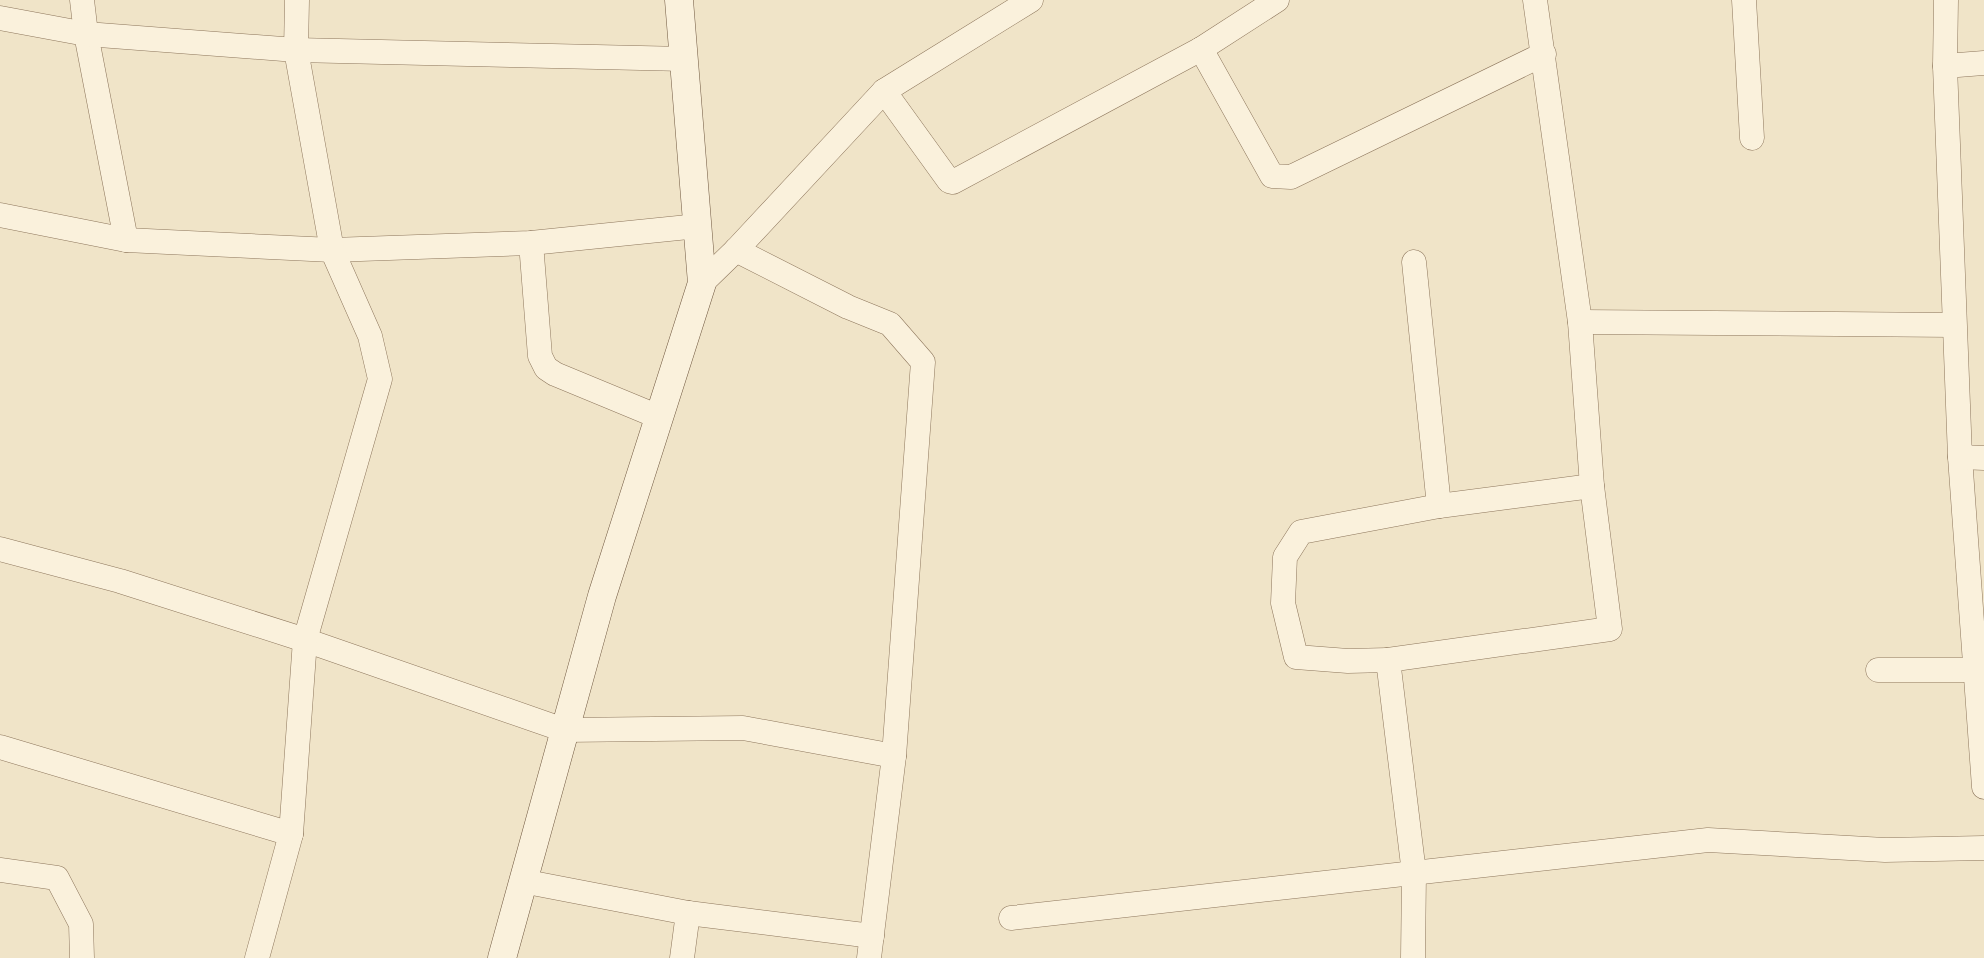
<svg xmlns="http://www.w3.org/2000/svg" width="1984" height="958" viewBox="0 0 1984 958" font-family="Merriweather,serif">
<rect width="100%" height="100%" fill="#f0e4c8"/>
<g fill="none" stroke-linecap="round" stroke-linejoin="round">
<g stroke="#8d765c" stroke-width="25">
<g id="street">
<polyline points="82,0 86,34 126,240"/>
<polyline points="1744,0 1752,138"/>
<polyline points="1946,0 1945,66 1960,457 1984,787"/>
<polyline points="0,18 86,34 296,50 685,59"/>
<polyline points="1201,49 1272,176 1291,177 1544,54"/>
<polyline points="1945,66 1984,63"/>
<polyline points="884,91 949,181 953,182 1201,49 1277,0"/>
<polyline points="0,215 126,240 332,250 531,243 698,226"/>
<polyline points="531,243 540,356 546,368 555,374 659,417"/>
<polyline points="736,250 848,307 890,324 923,362 894,756 869,958"/>
<polyline points="1414,262 1439,506"/>
<polyline points="702,283 736,250 884,91 1031,0"/>
<polyline points="1580,322 1954,325"/>
<polyline points="1960,457 1984,458"/>
<polyline points="0,549 120,581 305,640 564,730 743,728 894,756"/>
<polyline points="1388,660 1348,661 1296,657 1283,603 1285,557 1301,532 1439,506 1592,486"/>
<polyline points="1878,670 1984,670"/>
<polyline points="0,747 291,834"/>
<polyline points="0,870 57,878 81,924 82,958"/>
<polyline points="522,881 688,913 872,936"/>
<polyline points="1011,918 1708,840 1885,850 1984,848"/>
<polyline points="257,958 291,834 305,640 380,379 370,336 332,250 296,50 297,0"/>
<polyline points="682,958 688,913"/>
<polyline points="1413,958 1414,873 1388,660 1610,629 1592,486 1580,322 1535,0"/>
</g>
</g>
<g stroke="#6f573f" stroke-width="29">
<polyline id="secondary" points="502,958 602,596 702,283 679,0"/>
</g>
<use href="#street" stroke="#faf1dc" stroke-width="24"/>
<use href="#secondary" stroke="#faf1dc" stroke-width="28"/>
</g>
</svg>
